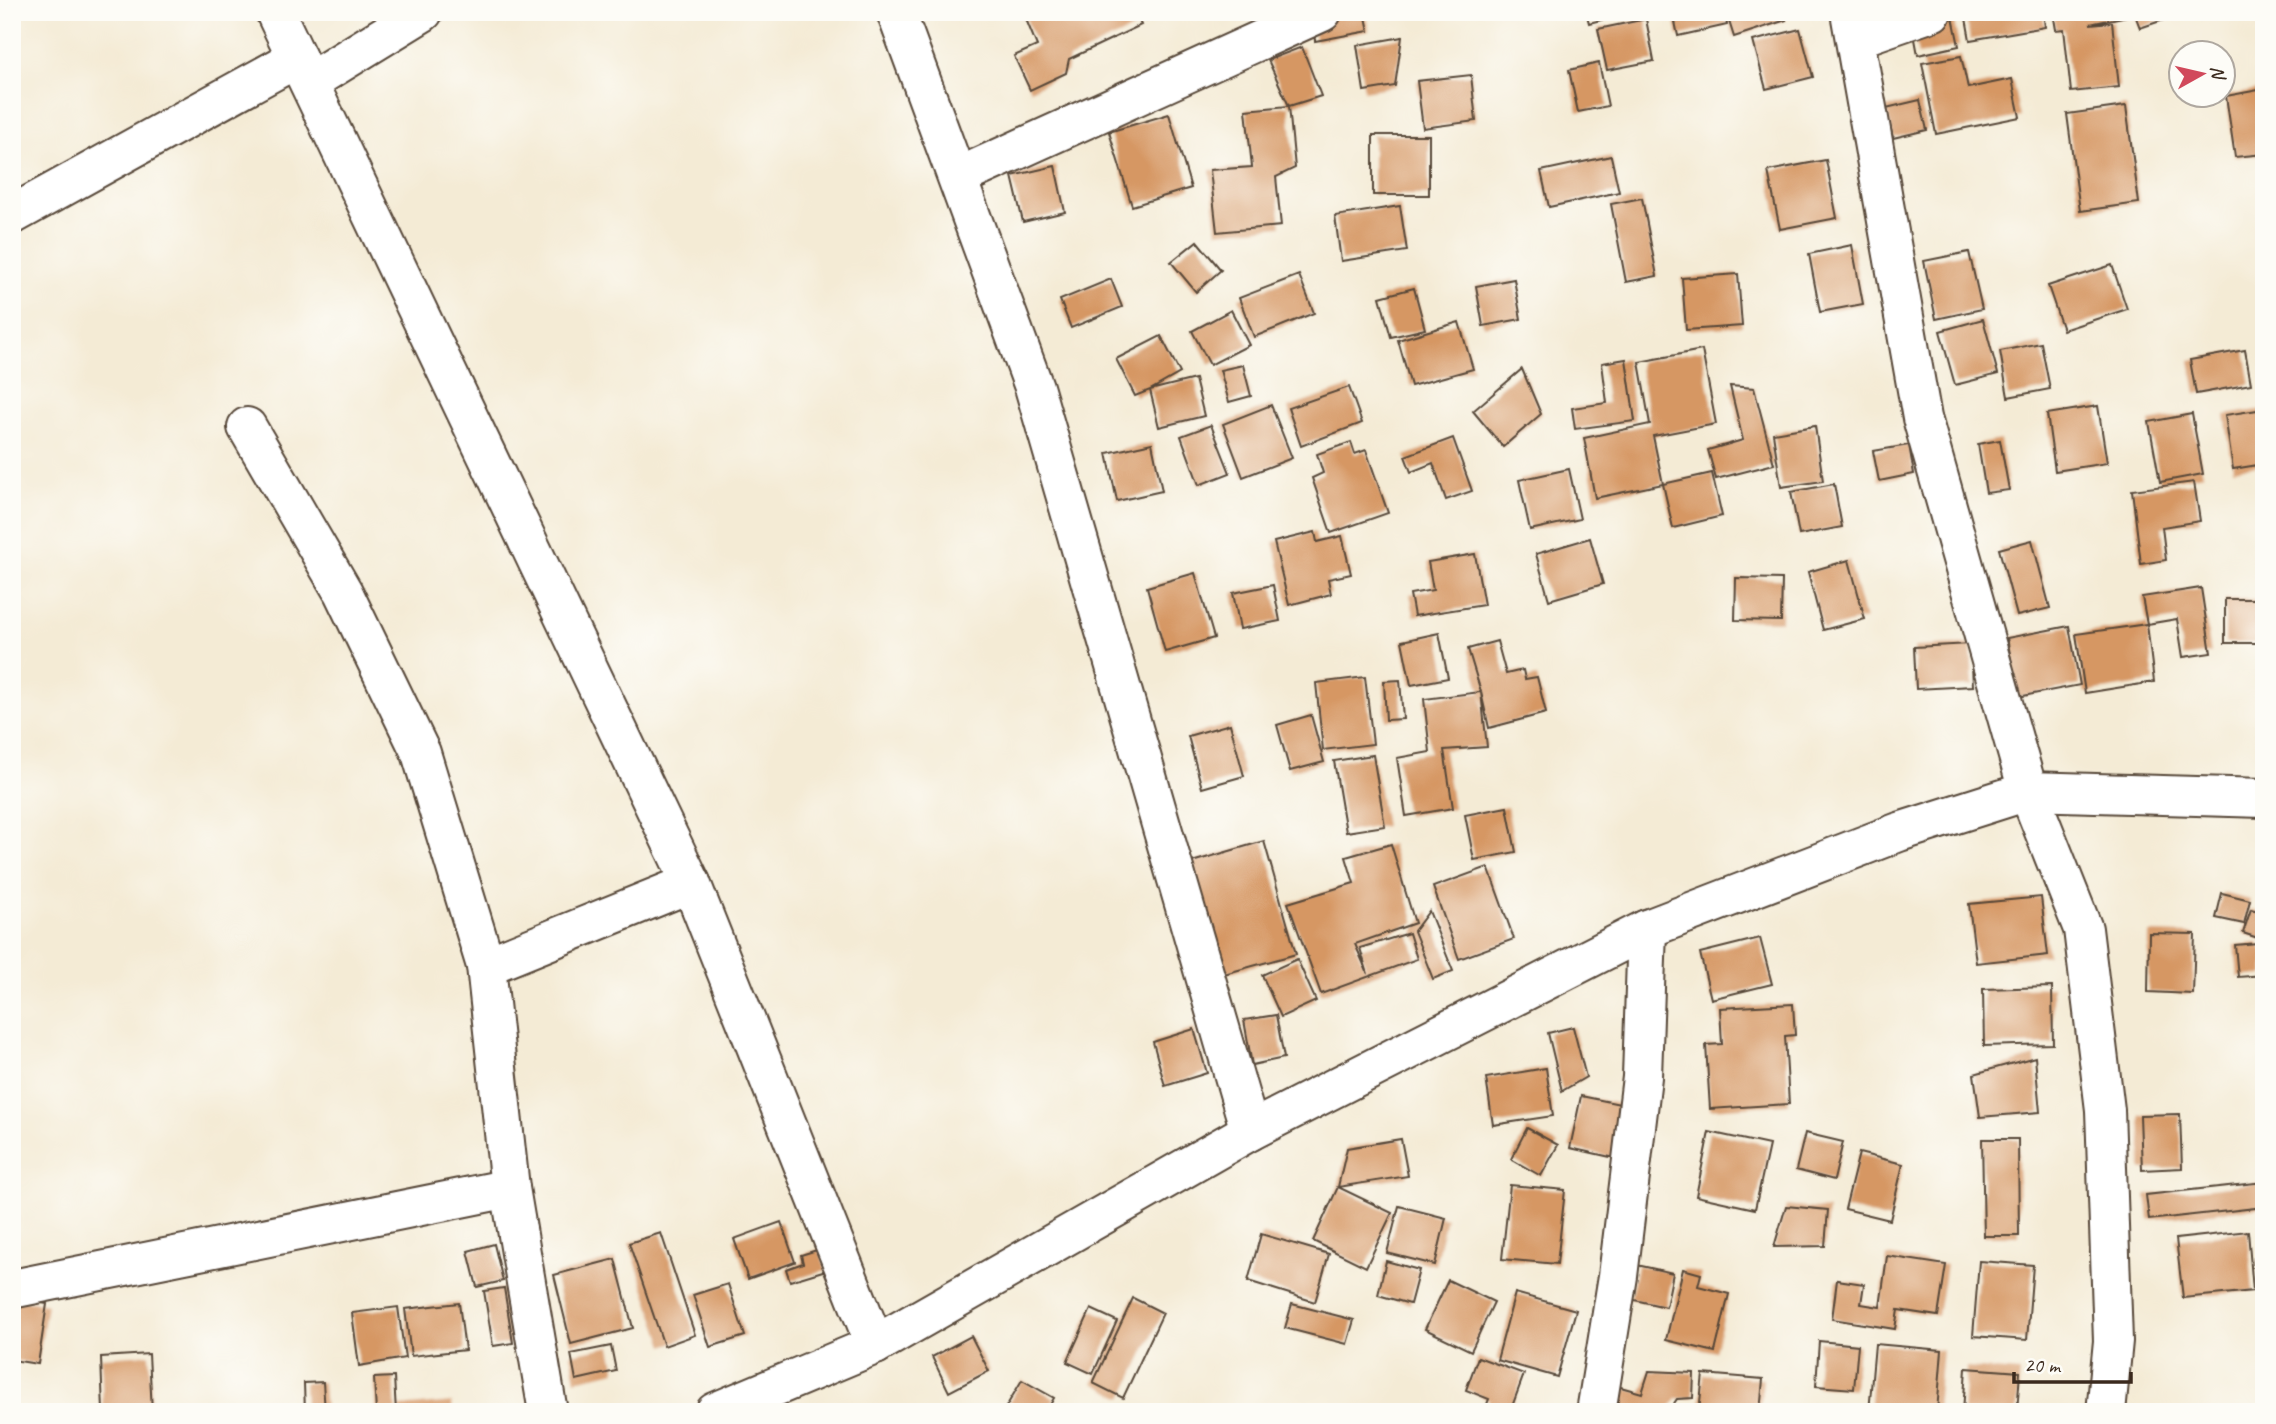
<svg xmlns="http://www.w3.org/2000/svg" width="2276" height="1424" viewBox="0 0 2276 1424" font-family="Caveat,sans-serif">
<rect width="100%" height="100%" fill="#fdfcf7"/>
<filter id="ink" filterUnits="userSpaceOnUse"><feTurbulence type="fractalNoise" baseFrequency=".0143" numOctaves="2"/><feDisplacementMap in="SourceGraphic" scale="14" xChannelSelector="R" yChannelSelector="G"/><feConvolveMatrix kernelMatrix="1 2 1 2 8 2 1 2 1" color-interpolation-filters="sRGB"/></filter>
<filter id="wash" filterUnits="userSpaceOnUse"><feTurbulence type="fractalNoise" baseFrequency=".00686" numOctaves="4" result="noise"/><feDisplacementMap in="SourceGraphic" scale="28" xChannelSelector="R" yChannelSelector="G"/><feGaussianBlur stdDeviation="1.57" result="paint"/><feColorMatrix in="noise" values="0 0 0 0 0 0 0 0 0 0 0 0 0 0 0 0 0 1.4 0 .05"/><feComposite in="paint" operator="in"/></filter>
<g filter="url(#wash)">
<rect width="100%" height="100%" fill="#f4ebd5"/>
<g id="blocks">
<g fill="#d69764">
<polygon points="1023,12 1135,12 1141,25 1069,59 1066,73 1030,90 1014,56 1037,46"/>
<polygon points="1146,12 1182,12 1182,13 1147,21"/>
<polygon points="1353,12 1365,12 1369,31 1315,41 1312,20"/>
<polygon points="1586,12 1621,12 1621,15 1589,23"/>
<polygon points="1673,12 1725,12 1727,25 1678,36"/>
<polygon points="1726,12 1783,12 1786,20 1734,37"/>
<polygon points="1910,12 1952,12 1959,46 1918,55"/>
<polygon points="2001,12 2043,12 2045,27 1970,40 1966,18"/>
<polygon points="2053,12 2126,12 2127,16 2090,24 2112,22 2119,87 2071,92 2064,29 2056,30"/>
<polygon points="2134,12 2177,12 2178,15 2140,28"/>
<polygon points="1646,19 1654,61 1607,70 1598,29"/>
<polygon points="1800,29 1813,77 1766,89 1753,41"/>
<polygon points="1402,37 1395,86 1364,91 1357,45"/>
<polygon points="1302,47 1321,96 1289,106 1295,168 1276,177 1281,226 1217,232 1210,170 1252,167 1246,110 1289,106 1268,60"/>
<polygon points="1961,56 1968,88 2012,79 2020,117 1936,134 1922,63"/>
<polygon points="1599,63 1608,106 1578,112 1569,70"/>
<polygon points="1471,75 1476,121 1423,128 1417,81"/>
<polygon points="2264,89 2264,154 2235,157 2226,96"/>
<polygon points="1920,100 1927,130 1893,138 1886,108"/>
<polygon points="2126,106 2139,203 2080,211 2067,114"/>
<polygon points="1169,114 1191,188 1132,206 1109,132"/>
<rect x="1373" y="135" width="56" height="60"/>
<polygon points="1611,156 1619,192 1549,207 1541,171"/>
<polygon points="1826,160 1837,218 1780,229 1768,171"/>
<polygon points="1055,166 1065,212 1023,222 1012,176"/>
<polygon points="1642,198 1657,276 1626,282 1611,204"/>
<polygon points="1400,206 1407,251 1341,261 1335,216"/>
<polygon points="1197,241 1221,270 1196,292 1171,262"/>
<polygon points="1852,245 1863,304 1820,312 1809,254"/>
<polygon points="1969,252 1982,309 1936,319 1924,261"/>
<polygon points="2112,265 2127,309 2063,330 2048,286"/>
<polygon points="1738,274 1742,326 1686,330 1682,278"/>
<polygon points="1299,275 1314,313 1254,337 1239,298"/>
<polygon points="1111,279 1122,307 1071,328 1060,300"/>
<polygon points="1514,279 1521,319 1483,326 1476,286"/>
<polygon points="1414,288 1425,329 1391,337 1380,297"/>
<polygon points="1231,310 1249,345 1210,365 1192,331"/>
<polygon points="1983,319 1998,374 1955,385 1940,331"/>
<polygon points="1459,322 1473,369 1411,386 1398,340"/>
<polygon points="1161,336 1180,373 1150,390 1195,379 1204,416 1159,427 1150,390 1135,396 1116,359"/>
<polygon points="2041,343 2050,389 2008,397 2000,351"/>
<polygon points="1702,350 1716,424 1653,436 1663,484 1595,498 1584,438 1650,424 1639,362"/>
<polygon points="2245,350 2251,384 2196,394 2190,360"/>
<polygon points="1626,359 1635,421 1575,429 1572,408 1607,403 1602,363"/>
<polygon points="1243,365 1251,396 1229,402 1220,370"/>
<polygon points="1522,369 1541,414 1503,447 1473,411"/>
<polygon points="1730,386 1754,388 1774,464 1716,479 1708,450 1743,440"/>
<polygon points="1349,387 1362,423 1301,446 1288,408"/>
<polygon points="1271,405 1292,458 1243,477 1223,424"/>
<polygon points="2098,406 2107,463 2055,471 2047,414"/>
<polygon points="2264,409 2264,464 2233,469 2225,415"/>
<polygon points="2192,414 2203,474 2160,482 2149,422"/>
<polygon points="1211,425 1230,473 1199,485 1181,436"/>
<polygon points="1815,426 1823,481 1781,487 1773,433"/>
<polygon points="1453,438 1472,491 1446,500 1433,463 1411,472 1405,456"/>
<polygon points="2000,440 2009,490 1986,493 1978,444"/>
<polygon points="1351,442 1355,454 1366,450 1388,513 1331,533 1312,478 1323,473 1317,454"/>
<polygon points="1152,443 1162,491 1117,501 1107,453"/>
<polygon points="1909,445 1914,474 1879,481 1873,451"/>
<polygon points="1569,469 1580,519 1530,530 1519,480"/>
<polygon points="1712,473 1722,516 1673,528 1663,484"/>
<polygon points="2194,482 2200,521 2162,527 2166,560 2141,564 2132,490"/>
<polygon points="1834,484 1842,527 1799,535 1791,492"/>
<polygon points="1315,532 1317,542 1342,536 1351,574 1328,579 1331,594 1289,605 1274,542"/>
<polygon points="1590,538 1603,584 1549,600 1536,554"/>
<polygon points="2032,540 2050,608 2017,616 1999,549"/>
<polygon points="1475,554 1484,605 1414,616 1410,594 1433,590 1428,562"/>
<polygon points="1849,560 1865,619 1823,630 1808,572"/>
<polygon points="1195,573 1214,638 1165,652 1147,587"/>
<polygon points="1736,578 1782,579 1781,621 1735,620"/>
<polygon points="1273,585 1280,621 1240,629 1233,593"/>
<polygon points="2201,588 2211,653 2183,657 2177,619 2147,624 2142,597"/>
<rect x="2225" y="599" width="39" height="44"/>
<polygon points="2147,624 2154,682 2085,693 2076,634"/>
<polygon points="2069,626 2080,685 2018,697 2007,638"/>
<polygon points="1439,633 1448,678 1411,685 1402,641"/>
<polygon points="1497,641 1506,674 1523,670 1525,679 1537,677 1546,713 1489,728 1481,692 1487,747 1444,750 1453,808 1406,816 1397,758 1430,752 1424,699 1481,692 1468,649"/>
<polygon points="1971,644 1973,686 1916,689 1914,647"/>
<polygon points="1365,677 1373,744 1323,750 1316,683"/>
<polygon points="1400,680 1403,719 1386,720 1384,681"/>
<polygon points="1311,715 1324,762 1290,771 1277,725"/>
<polygon points="1230,724 1244,776 1202,788 1188,736"/>
<polygon points="1373,755 1385,826 1346,832 1334,761"/>
<polygon points="1507,807 1516,852 1474,860 1465,815"/>
<polygon points="1264,841 1296,954 1224,974 1192,862"/>
<polygon points="1391,844 1415,923 1355,944 1368,974 1360,948 1409,933 1417,959 1321,994 1288,903 1354,883 1346,857"/>
<polygon points="1488,867 1514,939 1459,959 1433,887"/>
<polygon points="2222,893 2250,900 2244,924 2216,918"/>
<polygon points="2041,897 2048,955 1976,963 1969,904"/>
<polygon points="2251,909 2264,913 2264,940 2243,933"/>
<polygon points="1429,911 1453,971 1433,979 1414,931"/>
<polygon points="2149,933 2195,934 2193,994 2148,992"/>
<polygon points="1760,938 1772,984 1711,999 1700,953"/>
<polygon points="2258,943 2264,953 2264,975 2238,977 2235,945"/>
<polygon points="1297,959 1316,1001 1281,1017 1262,975"/>
<polygon points="2052,987 2053,1044 1984,1046 1983,989"/>
<polygon points="1793,1004 1795,1035 1785,1036 1789,1104 1710,1109 1706,1045 1722,1044 1720,1008"/>
<polygon points="1276,1015 1284,1058 1252,1065 1244,1020"/>
<polygon points="1573,1027 1586,1077 1562,1091 1548,1033"/>
<polygon points="1194,1029 1207,1073 1165,1086 1153,1042"/>
<polygon points="2035,1057 2040,1112 1980,1117 1974,1074"/>
<polygon points="1546,1068 1553,1116 1493,1125 1486,1078"/>
<polygon points="1581,1096 1625,1105 1615,1158 1570,1148"/>
<polygon points="2180,1114 2182,1168 2142,1170 2140,1115"/>
<polygon points="1527,1128 1558,1145 1541,1176 1511,1159"/>
<polygon points="1709,1132 1769,1145 1755,1209 1696,1196"/>
<polygon points="1805,1133 1843,1142 1834,1180 1796,1170"/>
<polygon points="1401,1139 1408,1176 1338,1187 1392,1213 1366,1267 1313,1241 1338,1187 1347,1148"/>
<polygon points="1982,1139 2018,1139 2019,1236 1984,1236"/>
<polygon points="1859,1153 1903,1164 1890,1220 1845,1209"/>
<polygon points="2264,1182 2264,1207 2149,1220 2146,1195"/>
<polygon points="1510,1185 1565,1190 1557,1264 1502,1259"/>
<polygon points="1399,1206 1446,1218 1435,1265 1387,1253"/>
<polygon points="1786,1206 1828,1210 1825,1246 1774,1247"/>
<polygon points="781,1222 795,1262 748,1279 734,1239"/>
<polygon points="2248,1231 2253,1291 2183,1298 2176,1239"/>
<polygon points="661,1233 695,1335 664,1346 629,1243"/>
<polygon points="1261,1234 1329,1254 1315,1302 1248,1281"/>
<polygon points="494,1244 503,1281 477,1287 468,1251"/>
<polygon points="820,1249 826,1270 790,1281 786,1269 803,1263 801,1255"/>
<polygon points="1887,1256 1946,1265 1938,1316 1898,1310 1895,1329 1832,1319 1837,1280 1864,1284 1861,1304 1880,1307"/>
<polygon points="615,1259 633,1328 571,1344 554,1275"/>
<polygon points="1386,1261 1419,1270 1410,1304 1378,1295"/>
<polygon points="1979,1261 2033,1265 2027,1340 1973,1336"/>
<polygon points="1637,1265 1673,1273 1666,1307 1630,1299"/>
<polygon points="1683,1269 1701,1274 1698,1286 1729,1294 1715,1352 1666,1340"/>
<polygon points="1448,1280 1494,1302 1471,1351 1425,1329"/>
<polygon points="728,1284 745,1336 710,1347 693,1295"/>
<polygon points="504,1288 513,1343 493,1346 484,1291"/>
<polygon points="1515,1293 1576,1310 1557,1377 1497,1360"/>
<polygon points="12,1298 47,1304 38,1364 12,1360"/>
<polygon points="1133,1298 1163,1313 1123,1398 1093,1383"/>
<polygon points="459,1303 465,1350 411,1356 405,1309"/>
<polygon points="1292,1304 1354,1320 1347,1344 1285,1328"/>
<polygon points="398,1307 405,1358 359,1366 352,1313"/>
<polygon points="1091,1309 1117,1321 1093,1374 1067,1362"/>
<polygon points="971,1336 989,1371 949,1392 932,1357"/>
<polygon points="1819,1341 1858,1345 1854,1389 1816,1386"/>
<polygon points="1875,1344 1942,1350 1937,1412 1869,1412"/>
<polygon points="611,1346 616,1371 576,1380 571,1354"/>
<polygon points="149,1354 152,1412 103,1412 101,1357"/>
<polygon points="1478,1357 1524,1374 1510,1412 1484,1412 1489,1399 1466,1390"/>
<polygon points="1966,1368 2020,1372 2017,1412 1963,1412"/>
<polygon points="1649,1371 1694,1373 1693,1398 1677,1399 1668,1412 1611,1412 1617,1386 1642,1393"/>
<polygon points="1703,1374 1763,1379 1760,1412 1699,1412"/>
<polygon points="394,1377 396,1412 376,1412 374,1378"/>
<polygon points="1022,1380 1054,1398 1046,1412 1003,1412"/>
<polygon points="323,1382 325,1412 305,1412 304,1383"/>
<polygon points="452,1402 453,1412 399,1412 399,1407"/>
</g>
</g>
</g>
<g filter="url(#ink)">
<use href="#blocks" fill-opacity="0" stroke="#574739" stroke-width="2"/>
<g fill="none" stroke-linecap="round" stroke-linejoin="round">
<g stroke="#574739" stroke-width="42">
<g id="minor">
<polyline points="275,12 691,883 875,1345"/>
<polyline points="896,12 1034,387 1250,1131"/>
<polyline points="1850,12 1922,418 2028,791 2083,929 2105,1110 2113,1341 2106,1412"/>
<polyline points="1857,38 1932,12"/>
<polyline points="309,82 423,12"/>
<polyline points="958,177 1322,12"/>
<polyline points="12,215 297,58"/>
<polyline points="247,427 343,592 421,753 486,966 510,1188 548,1412"/>
<polyline points="486,966 691,883"/>
<polyline points="12,1289 510,1188"/>
<polyline points="715,1412 875,1345 1250,1131 1647,929 1899,832 2028,791 2264,798"/>
<polyline points="1596,1412 1618,1276 1642,1077 1647,929"/>
</g>
</g>
<use href="#minor" stroke="#fff" stroke-width="38"/>
</g>
</g>
<rect width="2276" height="1424" fill="none" stroke="#fdfcf7" stroke-width="42"/>
<g transform="translate(2202 74) rotate(82)"><circle r="33" fill="#fdfcf7" stroke="#afa8a0" stroke-width="2"/>
<path d="M0-5L12 26L0 18L-12 26Z" fill="#d1495b"/>
<text y="-10" font-size="19" font-weight="bold" text-anchor="middle" fill="#3b2a1e">N</text>
</g>
<path d="M2014 1372v10h117v-10" fill="none" stroke="#3b2a1e" stroke-width="3.5"/>
<text x="2024" y="1372" font-size="21" fill="#3b2a1e" stroke="#fdfcf7" stroke-width="5" paint-order="stroke">20 m</text>
</svg>
